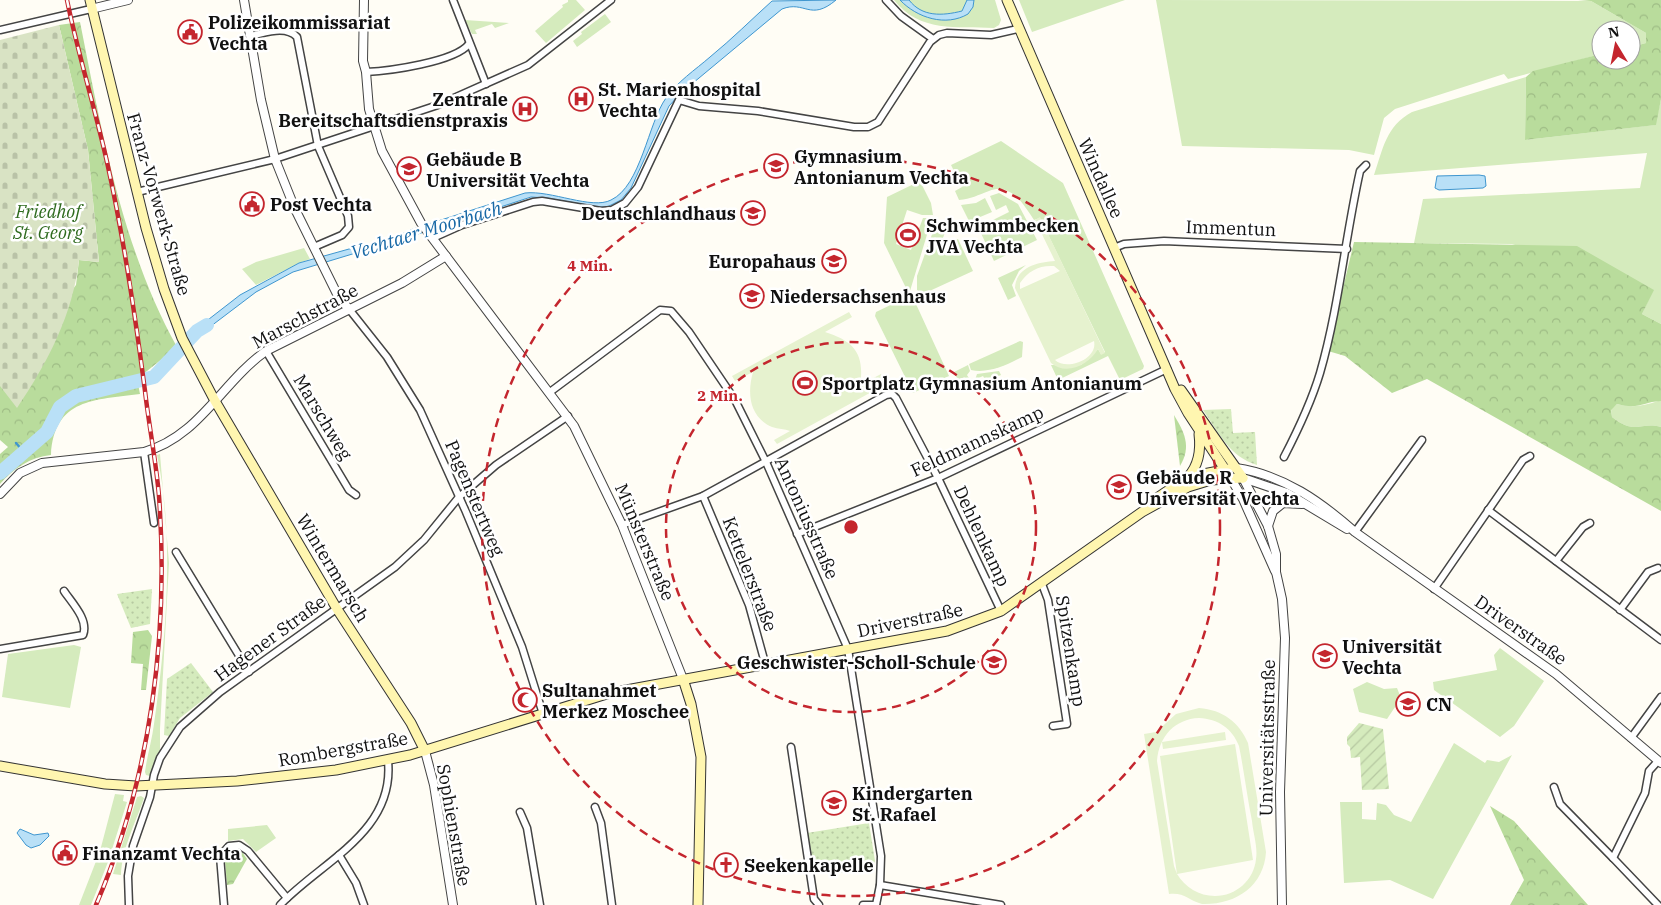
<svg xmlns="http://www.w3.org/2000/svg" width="1661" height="905" viewBox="0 0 1661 905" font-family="'IBM Plex Serif',serif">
<defs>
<pattern id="forest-crowns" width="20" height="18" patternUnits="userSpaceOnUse" patternTransform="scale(1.25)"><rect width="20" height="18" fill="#b9dc9c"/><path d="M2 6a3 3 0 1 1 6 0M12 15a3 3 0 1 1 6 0" fill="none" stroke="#9ebc85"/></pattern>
<pattern id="cemetery-stones" width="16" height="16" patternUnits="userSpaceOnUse" patternTransform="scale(1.25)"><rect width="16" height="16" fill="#d9e3c4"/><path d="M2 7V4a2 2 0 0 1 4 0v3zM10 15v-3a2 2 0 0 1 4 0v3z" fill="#b9c2a7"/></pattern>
<pattern id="park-dots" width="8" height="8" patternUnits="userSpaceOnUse" patternTransform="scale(1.25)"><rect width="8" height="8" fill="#d5ebbd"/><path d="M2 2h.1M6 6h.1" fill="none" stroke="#b6c8a1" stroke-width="1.8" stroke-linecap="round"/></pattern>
<pattern id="garden-furrows" width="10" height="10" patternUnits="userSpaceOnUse" patternTransform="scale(1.25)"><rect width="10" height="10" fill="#d5ebbd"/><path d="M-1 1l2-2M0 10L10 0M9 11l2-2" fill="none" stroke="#b6c8a1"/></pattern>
</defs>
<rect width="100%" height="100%" fill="#fffdf5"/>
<g fill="#d5ebbd">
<polygon points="568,0 576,0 585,10 546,43 535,31 563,7 562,5 568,2"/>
<path d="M894,0H995L1001,20L999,25L994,28C956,26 920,33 894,0Z"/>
<polygon points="1019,0 1125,0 1032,32"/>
<polygon points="1156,0 1591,1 1646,33 1646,43 1631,47 1631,30 1601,30 1601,54 1508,79 1504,74 1395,109 1384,118 1374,155 1349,150 1182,146"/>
<polygon points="605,14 611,22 577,47 573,41 582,34 581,32"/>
<polygon points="465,20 509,23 495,28 492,24 475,30 477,34 472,34"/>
<path d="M1526,77L1525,140L1655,125L1661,99V324L1642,314L1653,290L1512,244L1414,243L1423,199L1640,188L1647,153L1374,175C1383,149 1386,126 1412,112Z"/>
<path d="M1001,141L1063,183L1144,366L1143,369L1120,380L1108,356L1058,380L1051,365H1081L1098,349L1101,354L1105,352L1040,218L1034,220C1024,205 1011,182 989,191C978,195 971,199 959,200L955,191L962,187L951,165Z"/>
<polygon points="920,181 931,203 933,215 922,215 907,210 896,244 911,250 923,218 932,218 910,291 949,376 913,393 875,316 876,312 901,300 906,288 884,243 887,197"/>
<polygon points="999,193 1018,204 1037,240 994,261 979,229 974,231 961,205 976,203 985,198 992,212 973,220 977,228 1009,212 1006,205 996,210 990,196"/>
<polygon points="940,223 945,232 939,250 947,252 951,242 958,239 973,271 923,294 917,290 917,276 935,226"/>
<polygon points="304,248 310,259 299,263 256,285 242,269 256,262"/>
<polygon points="1026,265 1019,271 1012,285 1016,296 1008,300 998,278"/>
<path d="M1020,341L1023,342L1022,357C1007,365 988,374 971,370L969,364Z"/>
<polygon points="968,365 970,371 967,375 970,380 975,380 977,374 999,371 1001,375 986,381 983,376 961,386 954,372"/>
<path d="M1658,401H1661V427C1640,421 1636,436 1612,417L1611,409L1617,404C1632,408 1643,406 1658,401Z"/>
<path d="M160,454L169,563L160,729V751L150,776L146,775L145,772C147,756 152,740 154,724C166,641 175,537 157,455Z"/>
<polygon points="74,645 81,647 70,708 2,697 8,654"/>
<polygon points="1500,648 1544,681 1514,726 1500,737 1434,690 1433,682 1497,670 1494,655"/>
<polygon points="1367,682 1384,689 1397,688 1401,698 1387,719 1359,712 1353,689"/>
<polygon points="1454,743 1485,763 1487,760 1499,762 1512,755 1433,899 1390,880 1344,883 1340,802 1362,802 1362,819 1376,820 1377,803 1386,805 1394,815 1411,822"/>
<polygon points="115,794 124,795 123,801 127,802 108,862 91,905 79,905 100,851"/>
<path d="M141,796L144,798C136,822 122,848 121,875L113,874L137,797Z"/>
<polygon points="267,825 276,838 256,852 243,839 228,841 228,829"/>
</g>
<g fill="url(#forest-crowns)">
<polygon points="1578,0 1661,0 1661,99 1656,125 1525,140 1526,77 1533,71 1601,54 1601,60 1631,60 1631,47 1646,43 1646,33 1591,1"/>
<path d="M80,22C102,132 122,248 177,347L137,379L140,394C95,400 54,398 51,455C30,457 13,469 0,484V454L8,447L0,440V383L76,285L79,260L99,262L88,150L59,25Z"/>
<path d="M1354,242L1577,246L1654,290L1642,314L1661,324V401C1642,402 1639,410 1617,404L1611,410L1612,417C1636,436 1640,421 1661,427V511L1427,379L1392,393L1345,356L1328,351Z"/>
<path d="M1174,415C1184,432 1192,446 1180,466Z"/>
<polygon points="148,630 152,636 146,690 141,690 143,664 131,663 133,632"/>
<polygon points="1490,806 1514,821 1588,905 1510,905 1524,880"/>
<polygon points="234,850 242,852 247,859 233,884 227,885 225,860 227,853"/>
</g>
<path fill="url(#cemetery-stones)" d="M59,25L88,150L99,262L79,260C73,314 48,362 17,408L0,386V40Z"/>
<g fill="url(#park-dots)">
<path d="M1231,409L1233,433L1255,432L1257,465C1230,457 1218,432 1203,410Z"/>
<polygon points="152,589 150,624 131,628 117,594"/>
<polygon points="191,663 213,692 180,718 169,736 164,735 167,679"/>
<path d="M869,823L875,861L873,867C857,872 827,877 812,867L807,833Z"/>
</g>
<polygon fill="url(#garden-furrows)" points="1359,723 1383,729 1389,789 1362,790 1360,757 1351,758 1350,747 1347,744 1347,737"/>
<g fill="#e6f2cf" fill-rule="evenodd">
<path d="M1040,217L1105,353L1101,355L1098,349C1089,365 1066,376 1051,363L1015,288C1016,267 1038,262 1055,261L1035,220ZM1054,266L1060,271L1020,289V283C1028,271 1039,265 1054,266ZM1094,341C1098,359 1067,371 1055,360Z"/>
<path d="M849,312L852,317L825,332C854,341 865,354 860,385L881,374L886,384L777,444L774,440L790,431C785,429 778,429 772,427C749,417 747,393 753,372L735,381L732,376Z"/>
<path d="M1199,708C1223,710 1239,722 1248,743L1266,852C1264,886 1236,905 1202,904C1188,900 1184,892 1169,894L1144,734L1156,732L1176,714ZM1199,718C1218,719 1232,728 1239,746C1244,771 1247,796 1252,821C1253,833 1258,847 1256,859C1254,880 1236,896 1215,896C1199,896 1185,887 1177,874L1253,860L1235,744L1160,756L1177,874L1174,866L1157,761C1159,736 1175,719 1199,718Z"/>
<polygon points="1225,732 1226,740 1163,749 1162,742"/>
</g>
<g fill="#b9e0f7" stroke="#3f96cf">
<path d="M836,0C810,22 805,0 782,9L681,93L669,106L631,188L621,200L607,207H599L547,198L531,197L418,234L392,246L359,252L293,272L256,292L194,339L191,333L240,295L299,263L349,249L382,243L413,229L525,193C551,190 592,210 611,200C641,186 648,123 666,98C677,82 695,70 710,57C732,39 752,19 772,1Z"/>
<path d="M900,0H909C922,17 942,16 962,11L967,0H974L973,7L968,14C946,27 917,18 900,0Z"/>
<polygon points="1479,175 1485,176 1486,186 1483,188 1439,190 1435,188 1437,176"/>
<polygon points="20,829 34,835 48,833 49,836 40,845 31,848 26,845 17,833"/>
</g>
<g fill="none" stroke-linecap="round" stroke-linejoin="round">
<polyline stroke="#3f96cf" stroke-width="2.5" points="16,443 23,451"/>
<polyline stroke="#b9e0f7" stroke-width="14" points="0,473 47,432 60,407 76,396 154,377 197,331 207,325"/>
<g stroke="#444" stroke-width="9">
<g id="minor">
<polyline points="453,0 486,84"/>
<polyline points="886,0 901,16 933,39"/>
<polyline points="0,30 91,9"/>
<path d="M250,36C266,33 285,25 297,37L318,146L348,216L349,227L342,235L314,247"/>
<path d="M366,72C389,71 455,62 469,44"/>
<polyline points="137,192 275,159 438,105 528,65 611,0"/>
<polyline points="433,238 462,225 533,202 542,201 601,211 612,210 625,203 638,187 679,100 699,106 758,111 854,127 868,127 878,122 930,42 939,35 947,33 991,35 1018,29"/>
<polyline points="1114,248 1124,244 1164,241 1347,249"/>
<polyline points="349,309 387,357 420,410 466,512 522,647 543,714"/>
<polyline points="266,351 349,490 356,495"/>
<polyline points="550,392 660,310 671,311 689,332 735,400 766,462 848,649 881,856 880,885 876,905"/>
<polyline points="144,452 154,523"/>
<path d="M1284,457C1298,430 1311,403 1320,373C1339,307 1345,238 1360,171L1366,165"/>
<polyline points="703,496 749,605 765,663"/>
<polyline points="1488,510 1661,640"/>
<polyline points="622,525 703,496 886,395 892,394 896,398 938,478 1001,611"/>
<polyline points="1355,532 1422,440"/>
<polyline points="797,534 938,478 1167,369"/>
<polyline points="176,552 249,672"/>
<polyline points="1556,561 1583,527 1590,523"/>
<polyline points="1042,584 1048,600 1067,724 1053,726"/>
<polyline points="1434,589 1523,460 1530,456"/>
<polyline points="1620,610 1648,572 1658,568"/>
<path d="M0,649L83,635C89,620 72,603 64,591"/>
<polyline points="1631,738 1661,697"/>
<polyline points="791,747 814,899 819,905"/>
<polyline points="1554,787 1560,804 1613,858 1645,793 1649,771 1658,761"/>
<polyline points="595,807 601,823 612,905"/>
<polyline points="520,812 527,828 540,905"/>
<polyline points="339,855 356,883 364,905"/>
<polyline points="1613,858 1658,905"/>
<polyline points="880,885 1001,905"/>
<polyline points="129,905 128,876 133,846 150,797 154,775 160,758 180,727 220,692 395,567 424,540 459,497 496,465 568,416"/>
<polyline points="224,905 220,856 229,846 239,845 248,851 287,898"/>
<path d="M280,905C322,861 395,832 388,761"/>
<polyline points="863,905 876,905"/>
</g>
</g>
<g stroke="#444" stroke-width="10">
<g id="tertiary">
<polyline points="244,0 261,100 275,159 295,209 339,298 349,309"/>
<polyline points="364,0 363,61 366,72 369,109 382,151 421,223 574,426 622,525 683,679"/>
<polyline points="91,9 128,0"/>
<path d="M1236,468C1284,475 1321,502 1355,532L1556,674L1661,763"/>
<polyline points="1230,477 1243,499 1275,571"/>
<polyline points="1243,478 1268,526 1276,554 1276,572 1282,599 1285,638 1280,792 1282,905"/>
<polyline points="1243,478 1287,493 1347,529"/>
<path d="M0,494L20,473L42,463L144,452C199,437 222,382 266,351L402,283L446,256"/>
<polyline points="1268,526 1273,511 1283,503 1302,504"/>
<polyline points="425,751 434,785 453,905"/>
</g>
</g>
<g stroke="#333" stroke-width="11">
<g id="secondary">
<polyline points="90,0 146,228 164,289 182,338 215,401 337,609 411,723 425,751"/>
<polyline points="1007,0 1175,389 1188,413 1230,477"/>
<polyline points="1181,390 1243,478"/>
<path d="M1188,477C1199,465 1201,450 1199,434"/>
<polyline points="1151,502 1188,477 1229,469"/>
<polyline points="683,679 691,704 701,757 698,905"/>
<polyline points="0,766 105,784 136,786 237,781 336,770 410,755 610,693 947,631 1001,611 1142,512 1171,496 1188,487 1211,480 1243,478"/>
</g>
</g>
<use href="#minor" stroke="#fff" stroke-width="6"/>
<use href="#tertiary" stroke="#fff" stroke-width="8"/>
<use href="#secondary" stroke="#fff6b0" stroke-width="9"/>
<g stroke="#c4262e" stroke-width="4.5">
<path id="rail" d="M67,0C78,54 95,108 107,162C124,238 135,314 145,391C149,426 156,461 159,496C169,635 151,777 96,905"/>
</g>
<use href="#rail" stroke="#fff" stroke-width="2.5" stroke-dasharray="8" stroke-linecap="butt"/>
</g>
<g fill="none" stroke="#c4262e" stroke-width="2.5" stroke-dasharray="9 6">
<circle cx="851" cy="527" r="185"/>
<circle cx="851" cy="527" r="369"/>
</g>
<defs>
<g id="civic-ring" transform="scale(1.25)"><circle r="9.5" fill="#fff" stroke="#c4262e" stroke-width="1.5"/><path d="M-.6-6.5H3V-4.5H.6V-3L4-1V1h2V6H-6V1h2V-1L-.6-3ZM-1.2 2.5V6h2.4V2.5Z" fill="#c4262e"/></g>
<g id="hospital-ring" transform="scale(1.25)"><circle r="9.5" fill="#fff" stroke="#c4262e" stroke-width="1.5"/><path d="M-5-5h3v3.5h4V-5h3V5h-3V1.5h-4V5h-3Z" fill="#c4262e"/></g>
<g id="school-ring" transform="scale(1.25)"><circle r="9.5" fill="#fff" stroke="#c4262e" stroke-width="1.5"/><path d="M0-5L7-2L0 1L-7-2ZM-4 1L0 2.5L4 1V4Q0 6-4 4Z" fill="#c4262e"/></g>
<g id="university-ring" transform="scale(1.25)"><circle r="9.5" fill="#fff" stroke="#c4262e" stroke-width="1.5"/><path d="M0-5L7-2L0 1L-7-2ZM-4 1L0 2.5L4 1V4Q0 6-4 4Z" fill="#c4262e"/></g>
<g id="stadium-ring" transform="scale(1.25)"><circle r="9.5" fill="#fff" stroke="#c4262e" stroke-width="1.5"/><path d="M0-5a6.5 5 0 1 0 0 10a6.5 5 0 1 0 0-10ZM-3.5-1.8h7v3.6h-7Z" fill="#c4262e"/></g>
<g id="mosque-ring" transform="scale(1.25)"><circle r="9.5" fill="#fff" stroke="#c4262e" stroke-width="1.5"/><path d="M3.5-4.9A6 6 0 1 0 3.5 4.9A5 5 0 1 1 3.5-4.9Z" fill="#c4262e"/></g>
<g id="church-ring" transform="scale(1.25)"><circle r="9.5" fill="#fff" stroke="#c4262e" stroke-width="1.5"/><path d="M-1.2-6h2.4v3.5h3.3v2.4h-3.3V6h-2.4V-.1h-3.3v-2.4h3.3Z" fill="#c4262e"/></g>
</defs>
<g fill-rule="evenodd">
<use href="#civic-ring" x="190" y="32"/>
<use href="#hospital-ring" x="581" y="99"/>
<use href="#hospital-ring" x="525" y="109"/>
<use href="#school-ring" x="776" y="166"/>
<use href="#university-ring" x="409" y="169"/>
<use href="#civic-ring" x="252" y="204"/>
<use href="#school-ring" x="753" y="213"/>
<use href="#stadium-ring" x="908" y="235"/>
<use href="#school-ring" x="834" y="261"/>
<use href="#school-ring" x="752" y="296"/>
<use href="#stadium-ring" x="805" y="383"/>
<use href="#university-ring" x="1119" y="487"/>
<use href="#university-ring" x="1325" y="656"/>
<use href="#school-ring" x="994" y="662"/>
<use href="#mosque-ring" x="525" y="700"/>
<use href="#university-ring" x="1408" y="704"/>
<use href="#school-ring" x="834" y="803"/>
<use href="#civic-ring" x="65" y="853"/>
<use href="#church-ring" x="726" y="865"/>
</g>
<g text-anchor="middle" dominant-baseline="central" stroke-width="5" stroke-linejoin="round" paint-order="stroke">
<g font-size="18" font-weight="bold" fill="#111" stroke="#fff" text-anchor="start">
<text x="208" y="22">Polizeikommissariat<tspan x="208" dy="21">Vechta</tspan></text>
<text x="598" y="89">St. Marienhospital<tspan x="598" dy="21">Vechta</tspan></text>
<text x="508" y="99" text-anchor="end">Zentrale<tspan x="508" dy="21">Bereitschaftsdienstpraxis</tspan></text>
<text x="794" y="156">Gymnasium<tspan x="794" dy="21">Antonianum Vechta</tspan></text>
<text x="426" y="159">Gebäude B<tspan x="426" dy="21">Universität Vechta</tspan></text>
<text x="270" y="204">Post Vechta</text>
<text x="736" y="213" text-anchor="end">Deutschlandhaus</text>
<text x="926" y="225">Schwimmbecken<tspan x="926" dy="21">JVA Vechta</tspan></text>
<text x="816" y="261" text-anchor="end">Europahaus</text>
<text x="770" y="296">Niedersachsenhaus</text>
<text x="822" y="383">Sportplatz Gymnasium Antonianum</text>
<text x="1136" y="477">Gebäude R<tspan x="1136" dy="21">Universität Vechta</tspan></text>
<text x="1342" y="646">Universität<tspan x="1342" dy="21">Vechta</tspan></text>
<text x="976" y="662" text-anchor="end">Geschwister-Scholl-Schule</text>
<text x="542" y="690">Sultanahmet<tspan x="542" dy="21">Merkez Moschee</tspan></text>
<text x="1426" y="704">CN</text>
<text x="852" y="793">Kindergarten<tspan x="852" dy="21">St. Rafael</tspan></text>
<text x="82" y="853">Finanzamt Vechta</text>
<text x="744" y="865">Seekenkapelle</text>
</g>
<g font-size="18" fill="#111" stroke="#fff">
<text transform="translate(1101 178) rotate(66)">Windallee</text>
<text transform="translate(159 204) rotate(74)">Franz-Vorwerk-Straße</text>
<text transform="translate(1231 228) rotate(2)">Immentun</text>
<text transform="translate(305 316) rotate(-28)">Marschstraße</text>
<text transform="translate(323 417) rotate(59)">Marschweg</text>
<text transform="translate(977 441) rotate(-25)">Feldmannskamp</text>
<text transform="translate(475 498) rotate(67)">Pagenstertweg</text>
<text transform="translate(807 518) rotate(66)">Antoniusstraße</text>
<text transform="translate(982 536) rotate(65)">Dehlenkamp</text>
<text transform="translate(645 542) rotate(67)">Münsterstraße</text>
<text transform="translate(333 568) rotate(59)">Wintermarsch</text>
<text transform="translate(750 574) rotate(69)">Kettelerstraße</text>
<text transform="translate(910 620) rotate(-12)">Driverstraße</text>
<text transform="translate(1521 630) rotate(35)">Driverstraße</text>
<text transform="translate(270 638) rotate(-36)">Hagener Straße</text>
<text transform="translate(1071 651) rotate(81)">Spitzenkamp</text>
<text transform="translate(1267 738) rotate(-89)">Universitätsstraße</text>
<text transform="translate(343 749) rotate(-10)">Rombergstraße</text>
<text transform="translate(454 825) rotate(80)">Sophienstraße</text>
</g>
<g font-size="18" font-style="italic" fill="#2f6b1f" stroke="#fff">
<text x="48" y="211">Friedhof<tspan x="48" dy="21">St. Georg</tspan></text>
</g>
<g font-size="19" font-style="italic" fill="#1768a6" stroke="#fff">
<text transform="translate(426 230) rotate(-17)">Vechtaer Moorbach</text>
</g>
</g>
<circle cx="851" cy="527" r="8" fill="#c4262e" stroke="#fff" stroke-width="2.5"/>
<g font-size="15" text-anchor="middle" font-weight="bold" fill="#c4262e" stroke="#fff" stroke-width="5" stroke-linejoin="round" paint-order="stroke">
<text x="590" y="271">4 Min.</text>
<text x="720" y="401">2 Min.</text>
</g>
<g transform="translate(1616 45) rotate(350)"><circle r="24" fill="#ffffff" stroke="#a0a0a0"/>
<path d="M0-4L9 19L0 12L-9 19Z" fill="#c4262e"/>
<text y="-8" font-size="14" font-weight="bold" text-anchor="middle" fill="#111111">N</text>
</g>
</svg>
